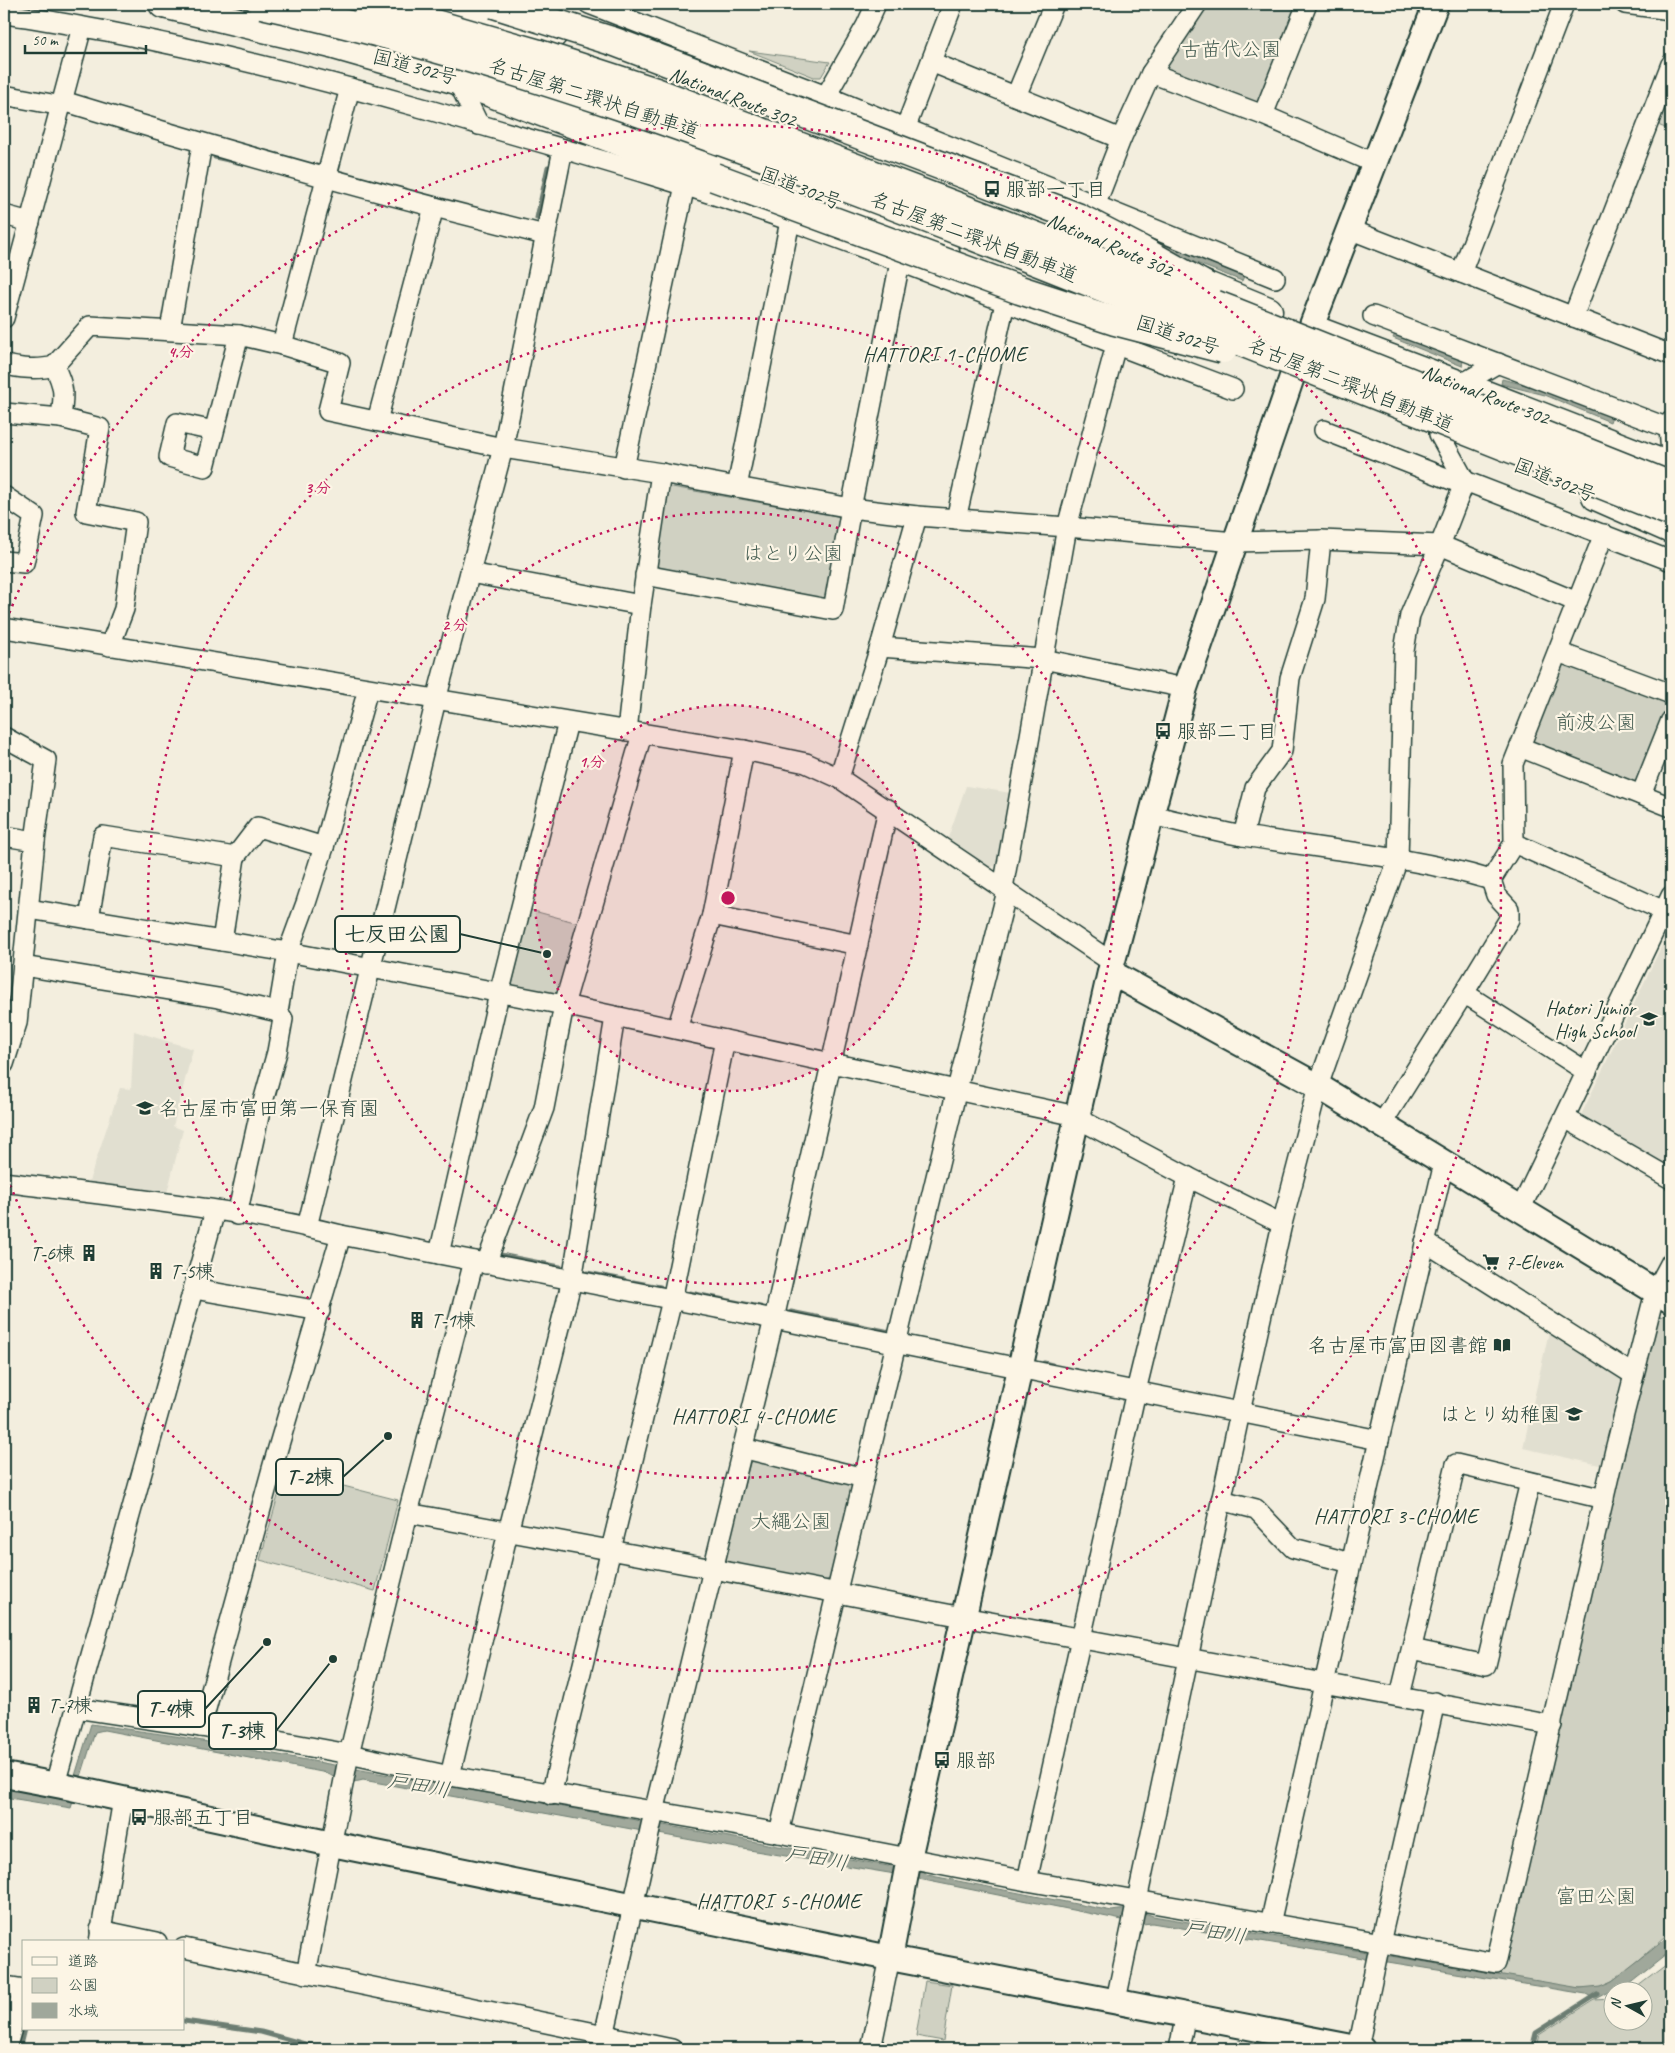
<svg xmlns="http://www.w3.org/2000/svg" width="1675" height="2053" viewBox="0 0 1675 2053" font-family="Caveat,'Klee One',sans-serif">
<rect width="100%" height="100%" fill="#f3eede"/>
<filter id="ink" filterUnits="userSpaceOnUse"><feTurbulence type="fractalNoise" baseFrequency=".02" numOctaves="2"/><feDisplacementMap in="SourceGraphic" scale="10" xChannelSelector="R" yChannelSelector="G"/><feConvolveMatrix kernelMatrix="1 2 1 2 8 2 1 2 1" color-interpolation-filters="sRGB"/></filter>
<g filter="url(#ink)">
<g fill="#e1dfd0">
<polygon points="966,786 1011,793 1001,863 990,868 948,838"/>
<polygon points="1671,926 1671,1170 1583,1119 1582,1113"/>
<polygon points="134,1031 193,1049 173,1126 183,1130 166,1197 87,1187 120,1088 131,1089"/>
<polygon points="1550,1327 1624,1380 1604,1466 1523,1448"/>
</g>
<g fill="#d0d1c2" stroke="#78877b">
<polygon points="1206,4 1299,4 1259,102 1251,106 1166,72 1164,67"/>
<polygon points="749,51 830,62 821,77 814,77"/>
<polygon points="1671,86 1671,130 1660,126 1658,120"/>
<polygon points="672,487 842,517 830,600 659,570 655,564 665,492"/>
<polygon points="1565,662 1669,702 1671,709 1641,782 1637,785 1531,744 1529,740 1559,665"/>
<polygon points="530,910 582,924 562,999 514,989 512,985"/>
<path d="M1666,1315L1671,1318V1932C1655,1945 1619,1981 1601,1986C1578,1993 1526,1979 1501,1975L1623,1453L1656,1318Z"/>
<polygon points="755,1457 853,1480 855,1486 831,1578 825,1581 729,1564 725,1558 750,1463"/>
<polygon points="285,1471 398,1500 375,1591 260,1560"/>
<polygon points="1671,1961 1671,2049 1536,2049 1539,2035 1594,2000 1612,1999 1612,2020 1642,2020 1642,1990 1633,1990"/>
<polygon points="925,1981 952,1985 943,2041 916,2036"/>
</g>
<g fill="#a0a89b" stroke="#6c7d72">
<polygon points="1124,229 1244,276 1242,281 1122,234"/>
<polygon points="1395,334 1463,361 1462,366 1393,338"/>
<polygon points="1502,379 1545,390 1612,416 1610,422 1545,395 1501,384"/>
<path d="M91,1724L175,1736L888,1866L891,1865L924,1871L927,1875L1112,1911C1126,1908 1140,1911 1153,1916L1580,1988L1600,1986L1612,1981L1671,1935V1951L1623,1989L1612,1990L1595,1999L1586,1994L1388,1962C1379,1964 1370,1963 1363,1958L1152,1923L1142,1924L889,1873L719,1845L363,1780C352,1784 336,1780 327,1773L104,1730L95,1732L71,1808L4,1797V1788L64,1799L74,1779Z"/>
</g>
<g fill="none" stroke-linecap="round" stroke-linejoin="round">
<g stroke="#6c7d72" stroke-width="5">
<polyline points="215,157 242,163"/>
<polyline points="537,218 548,167"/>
<polyline points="496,1254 560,1267"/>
<polyline points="587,1273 624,1280"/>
<polyline points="633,1282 660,1287"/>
<polyline points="690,1293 760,1307"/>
<polyline points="791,1312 885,1331"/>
<polyline points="1044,1363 1052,1365"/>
<polyline points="184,2021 261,2032 323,2049"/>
<polyline points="19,2049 24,2029"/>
<polyline points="1532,2049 1536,2033 1597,1994"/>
</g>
<g stroke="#1f3d34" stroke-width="22">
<g id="minor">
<polyline points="589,4 826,96 1275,278"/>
<polyline points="1625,4 1671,10"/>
<path d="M4,14C38,18 72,25 106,31C214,52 320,79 426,109C548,145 671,178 791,221C939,275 1085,334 1233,389"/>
<polyline points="931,62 1121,139"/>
<polyline points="1151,73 1263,115 1374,163"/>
<polyline points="457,80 479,125"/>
<polyline points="4,95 62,106"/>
<polyline points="826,96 866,26 876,4"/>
<polyline points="1016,96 1054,4"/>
<path d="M63,101C223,150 383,195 545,235"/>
<polyline points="1263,115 1307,4"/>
<polyline points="905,129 953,4"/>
<polyline points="1095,206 1121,139 1151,73 1197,4"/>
<polyline points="4,215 30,222"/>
<polyline points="1349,229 1671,355"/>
<polyline points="1461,273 1564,4"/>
<polyline points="1373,316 1671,429"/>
<polyline points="1573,317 1671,64"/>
<polyline points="4,318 82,27"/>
<polyline points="170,330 202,144"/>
<polyline points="282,345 350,88"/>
<path d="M4,364C18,369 40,370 54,366L90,326L239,335L282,345L340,363L328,411L503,448L661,473L851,508L917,516L1067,527L1235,542L1321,540L1440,545L1577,602"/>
<path d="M54,366C65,387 64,395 61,418L100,428L86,512L136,522L124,609L110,646"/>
<polyline points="1460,385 1498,363"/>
<polyline points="4,413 61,418"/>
<polyline points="377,421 434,207"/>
<polyline points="1671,421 1669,428 1671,454"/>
<polyline points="1324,430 1454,481 1465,481 1671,561"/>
<polyline points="214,431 177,423 169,457 205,467 239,335"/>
<polyline points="624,468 685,185"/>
<polyline points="737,487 790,221"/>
<polyline points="4,496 34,516 24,563 4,561"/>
<polyline points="917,516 880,647 1043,659 1185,688"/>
<polyline points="956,519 1005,303"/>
<polyline points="470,573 641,605"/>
<polyline points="645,575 833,610 851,508 900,262"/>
<polyline points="4,628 744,750 806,763 839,778 1113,963"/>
<polyline points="1558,652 1671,694"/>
<polyline points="627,731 641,605 661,473"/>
<polyline points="4,737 46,760 35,841 17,1023 4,1064"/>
<polyline points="1520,747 1671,807"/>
<polyline points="839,778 880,647"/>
<polyline points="1641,795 1671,720"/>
<path d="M1152,815C1182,822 1213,831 1244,836C1327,850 1411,856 1491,880"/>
<polyline points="4,836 35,841"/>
<polyline points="1243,836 1255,788 1282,751 1290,678 1315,599 1321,540"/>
<polyline points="1514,843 1664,911"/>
<polyline points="235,857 258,827 324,847"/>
<polyline points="1003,888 1067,527 1116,345"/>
<polyline points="29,909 288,952 564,1005 1067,1114 1077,1118 1188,1177 1282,1224"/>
<polyline points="712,915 858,945"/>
<polyline points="89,919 103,836 235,857 222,941"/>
<polyline points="23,966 218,998 278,1012"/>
<polyline points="677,1029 712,915 744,750"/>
<polyline points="1587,1072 1464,993 1509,919 1509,909 1496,895 1491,880 1514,843 1513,764 1604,534"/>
<polyline points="1565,1118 1671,1179"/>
<polyline points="1381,1125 1464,993"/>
<path d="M4,1182C116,1197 231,1207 341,1235L774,1319L1379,1440"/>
<polyline points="1520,1210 1671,896"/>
<polyline points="237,1215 259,1116 277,1052 283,1019 278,1012 288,952 306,903 324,847 368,689"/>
<polyline points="307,1227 436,700 503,448 563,149"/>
<polyline points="1425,1242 1634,1375"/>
<polyline points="439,1254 499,994 568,722"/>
<polyline points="486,1264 544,1108 564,1005 642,734"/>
<polyline points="194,1289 320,1311"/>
<polyline points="742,1448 864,1478"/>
<polyline points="1221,1500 1256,1509 1293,1548 1351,1563"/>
<polyline points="408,1513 713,1569 963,1617 1552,1725"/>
<polyline points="1412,1649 1486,1665 1530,1482"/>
<polyline points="1400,1696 1456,1464 1604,1499"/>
<polyline points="76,1708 201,1727 349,1754 450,1776 779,1833 1027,1881 1496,1963 1615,1450 1655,1292 1671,1262"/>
<polyline points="201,1727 273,1465 341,1235"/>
<polyline points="450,1776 508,1532 572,1280 615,1017"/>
<polyline points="55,1784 215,1211"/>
<polyline points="551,1795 672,1300 725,1040"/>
<polyline points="779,1833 957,1089 1007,891"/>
<polyline points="1027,1881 1136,1391 1188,1177"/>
<polyline points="1270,1924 1379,1440 1444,1163"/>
<polyline points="100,1930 157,1942"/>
<polyline points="99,1942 123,1799"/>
<polyline points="184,1948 672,2049"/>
<polyline points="306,1974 349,1754 408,1513 474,1261"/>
<polyline points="4,1986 24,1989"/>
<polyline points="1116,2000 1240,1412 1282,1224 1318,1086 1398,859 1404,651 1410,615 1440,545 1465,481 1439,434"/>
<polyline points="604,2036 654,1812 774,1319 888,809"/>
<polyline points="1358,2048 1380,1943 1435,1702"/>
<polyline points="6,2049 23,1989"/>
<polyline points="871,2049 890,1958"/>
<polyline points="1179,2049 1186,2014"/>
</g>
</g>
<g stroke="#1f3d34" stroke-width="28">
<g id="tertiary">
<polyline points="1110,972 1318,1086 1671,1301"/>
<polyline points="4,1775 62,1786 332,1844 890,1958 1362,2049"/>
<polyline points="890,1958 909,1858 1110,972 1185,688 1293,374 1436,4"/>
</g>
</g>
<g stroke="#1f3d34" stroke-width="31">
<g id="trunk">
<polyline points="163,4 331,44 457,80 549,96 814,190 945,251"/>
<polyline points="428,4 553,34"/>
<polyline points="1185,277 1268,311"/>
<polyline points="1320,332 1460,385 1671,467"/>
<polyline points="1596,496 1671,529"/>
</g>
</g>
<g stroke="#1f3d34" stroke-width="31">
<polyline id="motorway" points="457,80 714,177"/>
</g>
<use href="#minor" stroke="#fcf5e5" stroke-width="19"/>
<use href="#tertiary" stroke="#fcf5e5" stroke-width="24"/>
<use href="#trunk" stroke="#fcf5e5" stroke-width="28"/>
<use href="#motorway" stroke="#fcf5e5" stroke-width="28"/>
<g stroke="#1f3d34" stroke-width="31" stroke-linecap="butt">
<g id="motorway-bridge">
<path d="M262,4C506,58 738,145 970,235C1205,326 1437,420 1671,512"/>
<polyline points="366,4 539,54 656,92 1232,311 1671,486"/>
<polyline points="494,4 615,42 1077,217 1141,250 1207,287"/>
<polyline points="714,177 1020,290 1115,321 1223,349"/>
</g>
</g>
<use href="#motorway-bridge" stroke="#fcf5e5" stroke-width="28"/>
</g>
</g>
<circle cx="728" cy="898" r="193" fill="#c2185b" fill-opacity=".12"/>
<g fill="none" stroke="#c2185b" stroke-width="2.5" stroke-dasharray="2.5 5">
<circle cx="728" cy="898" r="193"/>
<circle cx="728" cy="898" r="386"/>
<circle cx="728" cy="898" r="580"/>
<path d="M4 627A773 773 0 1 1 4 1169"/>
</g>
<defs>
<g id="bus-bare" transform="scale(1.35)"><path d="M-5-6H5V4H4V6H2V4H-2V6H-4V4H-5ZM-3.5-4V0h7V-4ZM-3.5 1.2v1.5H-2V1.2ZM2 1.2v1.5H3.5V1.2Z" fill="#1f3d34" stroke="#fcf5e5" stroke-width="2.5" paint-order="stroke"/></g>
<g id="school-bare" transform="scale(1.35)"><path d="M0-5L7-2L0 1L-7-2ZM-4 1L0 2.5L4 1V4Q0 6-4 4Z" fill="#1f3d34" stroke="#fcf5e5" stroke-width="2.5" paint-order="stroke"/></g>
<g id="building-bare" transform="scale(1.35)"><path d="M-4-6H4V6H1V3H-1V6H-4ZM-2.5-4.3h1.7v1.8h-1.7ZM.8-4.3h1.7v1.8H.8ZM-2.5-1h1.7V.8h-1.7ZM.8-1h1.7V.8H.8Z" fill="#1f3d34" stroke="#fcf5e5" stroke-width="2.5" paint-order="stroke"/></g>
<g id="supermarket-bare" transform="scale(1.35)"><path d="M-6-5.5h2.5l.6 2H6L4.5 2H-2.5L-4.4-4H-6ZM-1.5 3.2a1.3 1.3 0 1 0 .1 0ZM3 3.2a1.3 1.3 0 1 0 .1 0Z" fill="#1f3d34" stroke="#fcf5e5" stroke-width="2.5" paint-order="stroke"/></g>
<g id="library-bare" transform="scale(1.35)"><path d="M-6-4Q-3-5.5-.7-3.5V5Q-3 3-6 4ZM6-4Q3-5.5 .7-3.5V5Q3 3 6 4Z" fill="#1f3d34" stroke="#fcf5e5" stroke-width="2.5" paint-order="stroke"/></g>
</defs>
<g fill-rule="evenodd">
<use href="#bus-bare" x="992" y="189"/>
<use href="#bus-bare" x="1163" y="731"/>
<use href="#school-bare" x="1649" y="1019"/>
<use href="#school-bare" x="145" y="1108"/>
<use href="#building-bare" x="89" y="1253"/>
<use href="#supermarket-bare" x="1491" y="1262"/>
<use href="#building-bare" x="156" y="1271"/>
<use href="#building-bare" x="417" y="1320"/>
<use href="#library-bare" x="1502" y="1345"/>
<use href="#school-bare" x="1574" y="1414"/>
<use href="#building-bare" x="34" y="1705"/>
<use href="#bus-bare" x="942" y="1760"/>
<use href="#bus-bare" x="139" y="1817"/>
</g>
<g text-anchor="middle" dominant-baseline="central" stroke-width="4.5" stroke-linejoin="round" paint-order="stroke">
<g font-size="20" fill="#425b50" stroke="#fcf5e5">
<text x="1231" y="49">古苗代公園</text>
<text x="793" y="553">はとり公園</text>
<text x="1596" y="722">前波公園</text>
<text x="791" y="1521">大繩公園</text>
<text x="1596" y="1896">富田公園</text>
</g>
<g font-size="20" fill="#1f3d34" stroke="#fcf5e5">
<text transform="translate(415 67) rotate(15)">国道302号</text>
<text transform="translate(733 97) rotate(21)">National Route 302</text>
<text transform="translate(594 98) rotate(18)">名古屋第二環状自動車道</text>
<text transform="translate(801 188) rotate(21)">国道302号</text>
<text transform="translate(974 237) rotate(21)">名古屋第二環状自動車道</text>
<text transform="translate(1110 245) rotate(23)">National Route 302</text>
<text transform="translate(1178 335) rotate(18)">国道302号</text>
<text transform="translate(1351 385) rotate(22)">名古屋第二環状自動車道</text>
<text transform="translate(1486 395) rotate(21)">National Route 302</text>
<text transform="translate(1555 480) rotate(22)">国道302号</text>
</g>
<g font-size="20" fill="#1f3d34" stroke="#fcf5e5" text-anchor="start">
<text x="1006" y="189">服部一丁目</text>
<text x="1177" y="731">服部二丁目</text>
<text x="1635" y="1008" text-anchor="end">Hatori Junior<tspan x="1635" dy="23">High School</tspan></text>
<text x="159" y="1108">名古屋市富田第一保育園</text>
<text x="75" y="1253" text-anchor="end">T-6棟</text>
<text x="1505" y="1262">7-Eleven</text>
<text x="170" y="1271">T-5棟</text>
<text x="431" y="1320">T-1棟</text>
<text x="1488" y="1345" text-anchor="end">名古屋市富田図書館</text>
<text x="1560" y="1414" text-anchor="end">はとり幼稚園</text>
<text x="48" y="1705">T-7棟</text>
<text x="956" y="1760">服部</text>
<text x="153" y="1817">服部五丁目</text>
</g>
<g font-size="21" letter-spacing="1" fill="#1f3d34" stroke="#fcf5e5">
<text x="945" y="354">HATTORI 1-CHOME</text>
<text x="754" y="1416">HATTORI 4-CHOME</text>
<text x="1396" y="1516">HATTORI 3-CHOME</text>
<text x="779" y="1901">HATTORI 5-CHOME</text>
</g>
<g font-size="21" font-style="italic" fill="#465d53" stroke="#fcf5e5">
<text transform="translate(419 1785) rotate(10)">戸田川</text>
<text transform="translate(817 1858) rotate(10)">戸田川</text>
<text transform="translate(1215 1932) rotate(9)">戸田川</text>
</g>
</g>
<circle cx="728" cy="898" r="8" fill="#c2185b" stroke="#fcf5e5" stroke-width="2.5"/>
<g font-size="15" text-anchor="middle" font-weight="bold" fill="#c2185b" stroke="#fcf5e5" stroke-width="4.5" stroke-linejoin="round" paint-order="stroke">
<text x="181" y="357">4 分</text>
<text x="318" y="493">3 分</text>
<text x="455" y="630">2 分</text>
<text x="592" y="767">1 分</text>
</g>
<path fill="none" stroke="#1f3d34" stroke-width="2" d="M547 954L460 934M388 1436L343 1477M267 1642L205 1709M333 1659L276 1731"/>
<g fill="#1f3d34" stroke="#fcf5e5" stroke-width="2">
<circle cx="547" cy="954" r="5"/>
<circle cx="388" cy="1436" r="5"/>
<circle cx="267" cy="1642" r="5"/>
<circle cx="333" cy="1659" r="5"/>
</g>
<g fill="#fcf5e5" stroke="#1f3d34" stroke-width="2">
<rect x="335" y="916" width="125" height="36" rx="5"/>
<rect x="276" y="1459" width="67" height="36" rx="5"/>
<rect x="138" y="1691" width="67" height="36" rx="5"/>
<rect x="209" y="1713" width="67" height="36" rx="5"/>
</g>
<g font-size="21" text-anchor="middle" font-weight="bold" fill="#1f3d34">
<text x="397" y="941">七反田公園</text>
<text x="310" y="1484">T-2棟</text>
<text x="171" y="1716">T-4棟</text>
<text x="242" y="1738">T-3棟</text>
</g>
<rect width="1675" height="2053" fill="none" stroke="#fcf5e5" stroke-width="20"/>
<rect x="10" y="10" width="1655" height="2033" fill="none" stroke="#1f3d34" stroke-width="2" filter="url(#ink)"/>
<rect x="22" y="1940" width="162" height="90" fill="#fcf5e5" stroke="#a4ab9e"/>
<rect x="32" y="1957" width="25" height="8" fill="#fcf5e5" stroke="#a4ab9e"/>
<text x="68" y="1966" font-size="15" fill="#1f3d34">道路</text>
<rect x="32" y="1978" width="25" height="15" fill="#d0d1c2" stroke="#a4ab9e"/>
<text x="68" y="1990" font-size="15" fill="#1f3d34">公園</text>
<rect x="32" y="2003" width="25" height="15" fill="#a0a89b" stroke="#a4ab9e"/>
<text x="68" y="2016" font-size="15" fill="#1f3d34">水域</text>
<g transform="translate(1628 2006) rotate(278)"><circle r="24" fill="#fcf5e5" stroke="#a4ab9e"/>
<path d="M0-4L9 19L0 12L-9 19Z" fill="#1f3d34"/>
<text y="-8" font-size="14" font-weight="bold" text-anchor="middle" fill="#1f3d34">N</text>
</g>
<path d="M25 45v8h121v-8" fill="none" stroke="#1f3d34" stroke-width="2.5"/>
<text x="32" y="45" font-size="15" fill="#1f3d34" stroke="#fcf5e5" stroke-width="4" paint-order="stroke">50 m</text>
</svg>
